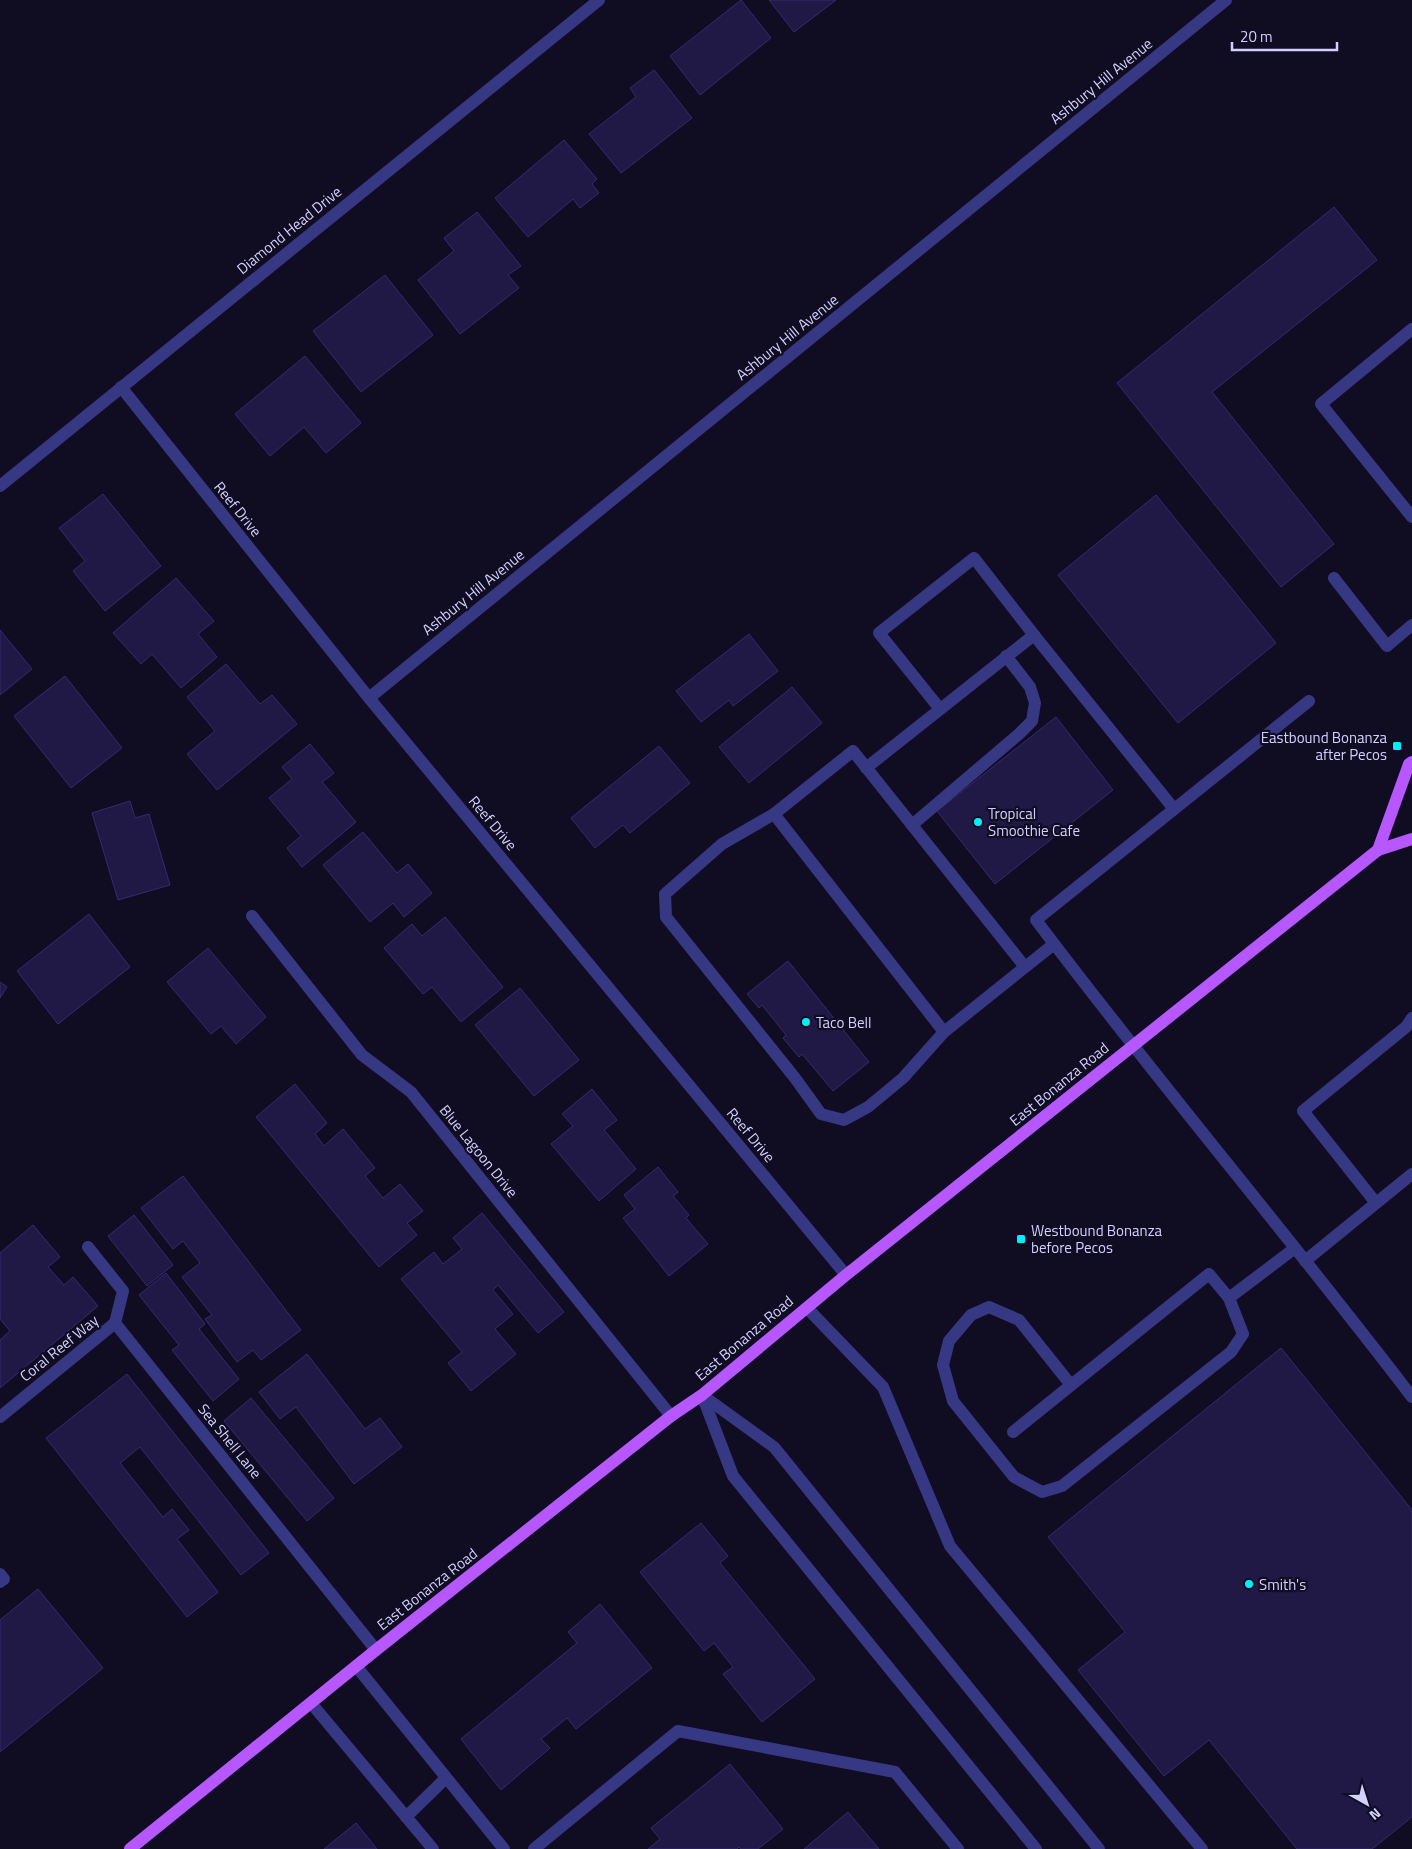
<svg xmlns="http://www.w3.org/2000/svg" width="1412" height="1849" viewBox="0 0 1412 1849" font-family="'Titillium Web',sans-serif">
<rect width="100%" height="100%" fill="#100d23"/>
<g fill="#201945" stroke="#352a71">
<polygon points="741,0 771,38 700,95 670,56"/>
<polygon points="769,0 836,0 794,32"/>
<polygon points="654,70 692,118 621,173 589,134 636,97 630,88"/>
<polygon points="564,140 597,179 592,184 599,193 580,208 573,199 528,237 495,198"/>
<polygon points="1334,207 1377,260 1212,392 1334,544 1281,587 1117,383"/>
<polygon points="477,212 521,266 508,275 519,288 460,334 418,280 454,251 444,238"/>
<polygon points="385,275 433,335 361,392 313,331"/>
<polygon points="305,356 361,423 326,453 304,427 270,456 235,414"/>
<polygon points="103,494 161,566 105,611 73,571 85,561 59,528"/>
<polygon points="1156,495 1276,643 1178,723 1058,575"/>
<polygon points="176,578 214,621 198,634 217,657 181,688 152,654 141,664 113,633"/>
<polygon points="0,630 32,669 0,695"/>
<polygon points="749,634 778,671 733,706 729,700 701,722 676,691"/>
<polygon points="226,664 260,704 272,695 297,724 217,790 187,754 215,731 187,697"/>
<polygon points="65,676 122,748 71,788 14,716"/>
<polygon points="792,687 822,723 749,783 719,747"/>
<polygon points="1056,717 1113,790 995,884 937,811"/>
<polygon points="310,744 334,773 322,782 356,822 302,867 287,848 301,836 269,798 292,779 282,767"/>
<polygon points="659,746 690,783 630,833 623,825 595,848 571,818"/>
<polygon points="130,801 135,818 149,814 170,885 118,900 92,813"/>
<polygon points="363,832 397,873 408,864 432,893 404,917 393,903 370,922 323,865"/>
<polygon points="89,914 130,967 58,1024 17,971"/>
<polygon points="445,917 503,987 461,1022 432,987 423,994 384,948 412,924 422,936"/>
<polygon points="208,948 266,1017 236,1044 221,1026 211,1034 167,982"/>
<polygon points="788,961 869,1062 833,1091 802,1054 799,1057 783,1038 786,1035 762,1005 759,1008 747,994"/>
<polygon points="0,982 7,987 0,998"/>
<polygon points="520,988 579,1060 534,1096 475,1025"/>
<polygon points="295,1084 327,1123 315,1134 324,1146 343,1129 375,1168 365,1176 383,1198 400,1184 423,1211 407,1223 417,1235 379,1267 256,1117"/>
<polygon points="592,1089 617,1120 604,1130 636,1169 599,1201 551,1144 573,1126 562,1114"/>
<polygon points="658,1167 678,1192 673,1196 689,1215 686,1218 708,1244 669,1276 623,1218 635,1209 624,1195"/>
<polygon points="183,1176 301,1330 261,1360 253,1350 237,1362 205,1319 212,1315 182,1277 200,1263 183,1241 173,1249 141,1208"/>
<polygon points="482,1213 564,1312 538,1333 498,1285 493,1290 513,1314 495,1329 516,1354 471,1391 448,1363 462,1352 401,1279 434,1252 443,1264 462,1249 453,1238"/>
<polygon points="134,1215 173,1265 147,1286 108,1236"/>
<polygon points="33,1225 60,1257 48,1267 64,1285 73,1277 98,1306 0,1388 0,1340 10,1331 0,1319 0,1253"/>
<polygon points="166,1273 205,1324 199,1329 239,1379 213,1401 172,1350 179,1345 139,1295"/>
<polygon points="1281,1348 1412,1510 1412,1817 1372,1849 1297,1849 1209,1740 1164,1776 1078,1670 1125,1632 1048,1537"/>
<polygon points="307,1354 365,1429 380,1418 402,1447 354,1484 296,1407 280,1419 259,1392"/>
<polygon points="127,1374 269,1553 241,1575 140,1447 120,1463 163,1517 172,1509 189,1530 177,1539 218,1592 187,1617 46,1438"/>
<polygon points="251,1398 334,1498 307,1521 224,1421"/>
<polygon points="701,1523 728,1556 720,1563 815,1679 762,1722 723,1674 733,1667 714,1643 704,1651 640,1572"/>
<polygon points="38,1589 103,1668 0,1752 0,1620"/>
<polygon points="600,1604 652,1668 576,1729 567,1718 541,1739 550,1748 501,1790 461,1739 577,1643 568,1632"/>
<polygon points="730,1764 783,1829 758,1849 741,1849 739,1847 737,1849 648,1849 660,1839 651,1828"/>
<polygon points="848,1812 879,1849 804,1849"/>
<polygon points="356,1823 377,1849 324,1849"/>
</g>
<g fill="none" stroke-linecap="round" stroke-linejoin="round">
<g stroke="#373883" stroke-width="12">
<polyline points="1412,329 1321,404 1412,517"/>
<polyline points="121,387 369,698 846,1275"/>
<polyline points="0,486 599,0"/>
<polyline points="1334,578 1387,646 1412,625"/>
<polyline points="369,698 1226,0"/>
<path d="M1309,701L1036,920C1158,1082 1289,1236 1412,1397"/>
<polyline points="940,709 879,633 974,558 1034,635"/>
<polyline points="866,768 1034,635 1174,809"/>
<polyline points="774,814 722,844 665,894 666,917 795,1078 821,1114 844,1120 868,1107 903,1078 944,1032"/>
<polyline points="912,825 1019,734 1032,721 1035,703 1030,687 1006,656"/>
<polyline points="252,916 362,1055 411,1092 671,1416"/>
<polyline points="1025,967 853,751 774,814 944,1032 1054,944"/>
<polyline points="1376,1203 1303,1111 1406,1027 1412,1018"/>
<polyline points="88,1247 123,1291 115,1323 376,1650"/>
<polyline points="1305,1261 1412,1174"/>
<polyline points="807,1308 883,1387 950,1546 1202,1849"/>
<polyline points="1071,1385 1019,1320 989,1307 971,1315 949,1341 943,1365 953,1401 1014,1477 1042,1492 1062,1486 1231,1352 1243,1334 1229,1298"/>
<polyline points="702,1395 774,1447 1099,1849"/>
<polyline points="702,1395 733,1476 1036,1849"/>
<polyline points="0,1417 115,1323"/>
<polyline points="1013,1432 1209,1274 1229,1298 1295,1248"/>
<polyline points="0,1574 4,1579 0,1582"/>
<polyline points="356,1666 504,1849"/>
<polyline points="311,1703 433,1849"/>
<polyline points="406,1817 446,1778"/>
<polyline points="534,1849 678,1731 895,1772 958,1849"/>
</g>
<g stroke="#b757ff" stroke-width="12">
<polyline points="1378,850 1409,764 1412,762"/>
<polyline points="130,1849 376,1650 671,1416 702,1395 846,1275 1378,850 1412,839"/>
</g>
</g>
<g fill="#00effb" stroke="#100d23" stroke-width="2">
<rect x="1392" y="741" width="10" height="10" rx="2.5"/>
<circle cx="978" cy="822" r="5"/>
<circle cx="806" cy="1022" r="5"/>
<rect x="1016" y="1234" width="10" height="10" rx="2.5"/>
<circle cx="1249" cy="1584" r="5"/>
</g>
<g text-anchor="middle" dominant-baseline="central" stroke-width="4.5" stroke-linejoin="round" paint-order="stroke">
<g font-size="15" fill="#d3d0ff" stroke="#100d23">
<text transform="translate(1101 81) rotate(-39)">Ashbury Hill Avenue</text>
<text transform="translate(289 230) rotate(-39)">Diamond Head Drive</text>
<text transform="translate(787 337) rotate(-39)">Ashbury Hill Avenue</text>
<text transform="translate(238 509) rotate(51)">Reef Drive</text>
<text transform="translate(473 592) rotate(-39)">Ashbury Hill Avenue</text>
<text transform="translate(493 823) rotate(50)">Reef Drive</text>
<text transform="translate(1059 1084) rotate(-39)">East Bonanza Road</text>
<text transform="translate(751 1135) rotate(50)">Reef Drive</text>
<text transform="translate(479 1151) rotate(51)">Blue Lagoon Drive</text>
<text transform="translate(744 1338) rotate(-40)">East Bonanza Road</text>
<text transform="translate(59 1348) rotate(-39)">Coral Reef Way</text>
<text transform="translate(230 1441) rotate(51)">Sea Shell Lane</text>
<text transform="translate(427 1589) rotate(-38)">East Bonanza Road</text>
</g>
<g font-size="15" fill="#d3d0ff" stroke="#100d23" text-anchor="start">
<text x="1387" y="737" text-anchor="end">Eastbound Bonanza<tspan x="1387" dy="17">after Pecos</tspan></text>
<text x="988" y="813">Tropical<tspan x="988" dy="17">Smoothie Cafe</tspan></text>
<text x="816" y="1022">Taco Bell</text>
<text x="1031" y="1230">Westbound Bonanza<tspan x="1031" dy="17">before Pecos</tspan></text>
<text x="1259" y="1584">Smith's</text>
</g>
</g>
<g transform="translate(1367 1804) rotate(141)" stroke="#100d23" stroke-width="4" paint-order="stroke">
<path d="M0-4L9 19L0 12L-9 19Z" fill="#d3d0ff"/>
<text y="-8" font-size="14" font-weight="bold" text-anchor="middle" fill="#d3d0ff">N</text>
</g>
<path d="M1232 42v8h105v-8" fill="none" stroke="#d3d0ff" stroke-width="2.5"/>
<text x="1240" y="42" font-size="15" fill="#d3d0ff" stroke="#100d23" stroke-width="4" paint-order="stroke">20 m</text>
</svg>
